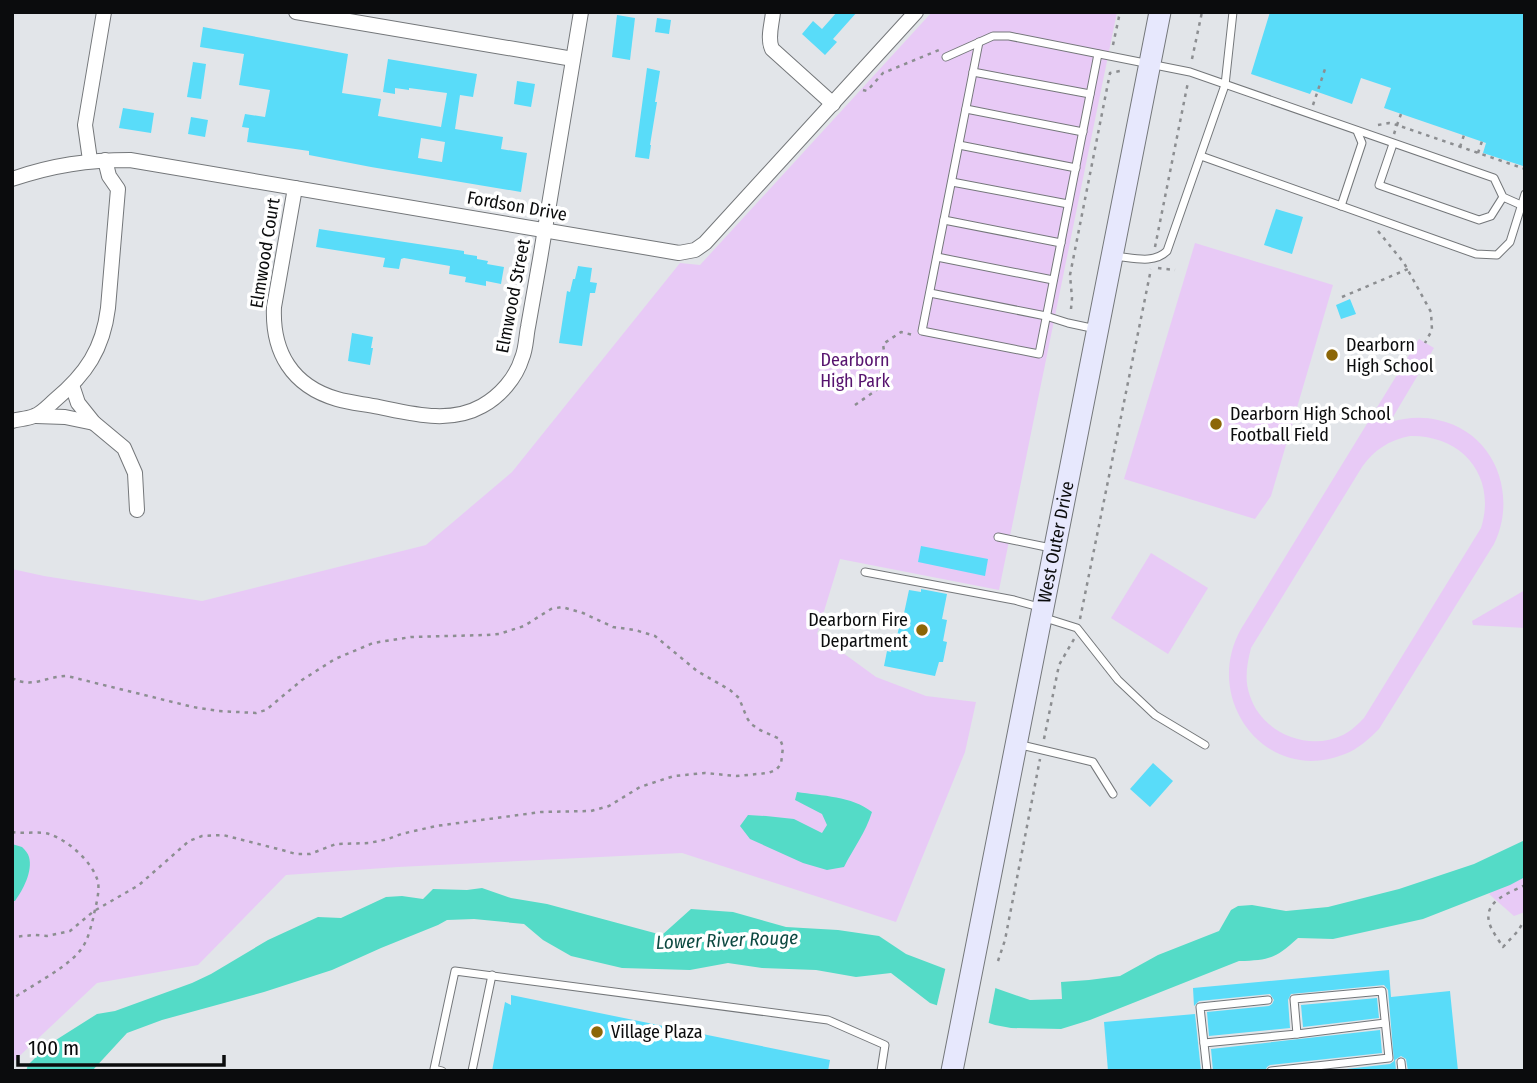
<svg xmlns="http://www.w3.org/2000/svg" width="1537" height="1083" viewBox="0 0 1537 1083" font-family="'Fira Sans Condensed',sans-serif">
<rect width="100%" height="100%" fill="#e2e5e9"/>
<g fill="#e8caf6" fill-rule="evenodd">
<polygon points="932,12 1117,12 999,590 840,559 817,634 876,677 926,696 976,702 965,752 896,922 682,853 398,867 286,875 198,965 97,983 12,1063 12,569 44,576 202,601 426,545 512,472 680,263 700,265"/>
<polygon points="1195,243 1333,285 1271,496 1255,519 1124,479"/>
<path d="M1419,339L1434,348L1390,422C1405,418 1421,416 1438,420C1495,432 1518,495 1494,544L1379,729C1369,739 1358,749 1345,754C1267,786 1201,700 1241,629ZM1410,436C1463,435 1497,477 1481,528L1364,718C1358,724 1351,731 1343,735C1308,752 1262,733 1250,696C1244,680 1247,664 1251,648L1362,467C1374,450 1389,440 1410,436Z"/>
<polygon points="1151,553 1208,588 1168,654 1111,618"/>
<polygon points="1525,590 1525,628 1473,625 1472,621"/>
<polygon points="1525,871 1525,912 1514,916 1489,894 1512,878"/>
</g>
<g fill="#54dbc7">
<path d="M797,792C822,796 852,796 872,812C866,832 853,849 844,867L827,870L803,863L750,839L740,826L748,815L766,816L794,819L822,833L827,825L822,814L795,800Z"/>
<path d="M1525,840V877L1510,885L1423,919L1333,939L1298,938C1275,959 1269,960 1239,961L1090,1020L1061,1029L1011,1028L995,1025L930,1003L891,973L856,977L816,970L762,968L728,963L690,970L622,968L571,956L543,940L524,924L474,919L447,920L438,925L381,948L332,970L264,992L162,1020L127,1033L92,1071H26L28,1065L48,1045L97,1014L115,1011L192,983L211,974L268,940L318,917L341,918L386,897L402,896L423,899L433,889L467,890L482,888L511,898L547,904L662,935L691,909L733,912L786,927L838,930L879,936L906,954L998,989L1030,1000L1062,999L1061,982L1089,980L1120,976L1158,955L1219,931L1231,910L1238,906L1252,905L1286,911L1328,907L1399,889L1474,864Z"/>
<path d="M12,844L22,847C25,850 28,853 29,857C33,871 23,890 15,901H12Z"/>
</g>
<polygon fill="#e2e5e9" points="946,966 996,985 988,1026 936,1009"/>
<g fill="#59dcf9" fill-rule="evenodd">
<polygon points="837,12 857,12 833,39 837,42 825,55 802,34 813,21 822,29"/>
<polygon points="1270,12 1525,12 1525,161 1523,166 1483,153 1486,143 1384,108 1391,88 1361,78 1352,104 1312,90 1310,94 1251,74"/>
<polygon points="617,15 635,18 630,60 612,57"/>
<polygon points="657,18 671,20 669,34 655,32"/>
<path d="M203,27L348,54L342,93L381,99L378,116L441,127L447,93L409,88V90L395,88V94L383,92L388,59L477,74L473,97L460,95L455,129L503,137L501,149L527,153L521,192L371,167L309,155V151L247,142L249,128L242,127L245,114L265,117L270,90L239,85L244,54L200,47ZM421,138L445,142L442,162L418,158Z"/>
<polygon points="193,62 206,64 201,99 187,97"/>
<polygon points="647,68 660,71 655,102 657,102 650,145 651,145 649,159 635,157"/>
<polygon points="517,81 535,84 531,107 514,104"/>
<polygon points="123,108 154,113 151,133 119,128"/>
<polygon points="191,117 208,120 205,137 188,134"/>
<polygon points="1276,209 1303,217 1292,254 1264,245"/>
<polygon points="319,229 464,251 464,254 477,256 477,259 488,261 487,264 504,267 501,284 486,281 486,286 465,282 466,277 449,274 450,266 404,258 401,259 399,269 383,267 385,258 316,247"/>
<polygon points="578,266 592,268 590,282 597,283 595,293 590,293 582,346 559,343 567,291 570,292 573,279 575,279"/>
<polygon points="1350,299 1356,314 1341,319 1336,305"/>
<polygon points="352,333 373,337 371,348 373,348 370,365 348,361"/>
<polygon points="921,546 988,559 985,576 918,562"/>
<polygon points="921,589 947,594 942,619 947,620 943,641 947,642 943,662 939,662 935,676 884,666 887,651 891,652 893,640 896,641 901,618 903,618 909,590 921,592"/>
<polygon points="1153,763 1173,781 1150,807 1130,789"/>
<polygon points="1389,970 1391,997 1450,991 1458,1071 1408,1071 1406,1059 1401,1056 1395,1060 1396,1071 1329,1071 1390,1064 1394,1061 1388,990 1384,985 1291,994 1288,1000 1290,1028 1209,1036 1207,1012 1269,1006 1272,1004 1274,1000 1270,994 1199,1001 1194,1006 1193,988"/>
<polygon points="511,995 830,1060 828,1071 492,1071 505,1002 511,1005"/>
<polygon points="1377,998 1379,1018 1303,1027 1301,1005"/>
<polygon points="1195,1014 1201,1071 1108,1071 1104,1022"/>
<polygon points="1380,1030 1382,1053 1270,1065 1267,1067 1265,1071 1213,1071 1211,1049"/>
</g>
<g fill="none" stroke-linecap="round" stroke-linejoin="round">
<g stroke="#74777a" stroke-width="9">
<g id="service">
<polyline points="979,42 922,331 1039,354 1098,54"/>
<polyline points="946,57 993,36 1009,36 1190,72 1494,178 1503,197 1521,205"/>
<polyline points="973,72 1090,94"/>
<polyline points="966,109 1083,132"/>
<polyline points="1393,144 1379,185 1479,220 1491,216 1503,197"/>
<polyline points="959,145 1076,168"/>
<polyline points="1201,156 1476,254 1497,255 1510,242 1525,194"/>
<polyline points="952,182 1068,204"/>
<polyline points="1341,206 1362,143 1357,131"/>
<polyline points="944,220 1061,243"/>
<path d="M1113,256C1131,257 1153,265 1167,251L1225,85L1233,12"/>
<polyline points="937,257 1053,280"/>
<polyline points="930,293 1046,316 1068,323 1096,329"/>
<polyline points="998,537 1051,548"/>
<polyline points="865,572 1014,600 1039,607"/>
<polyline points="1042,617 1077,628 1118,680 1155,715 1205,745"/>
<polyline points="1017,744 1093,762 1113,794"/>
<polyline points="1204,1043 1297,1034 1385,1023"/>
<polyline points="1401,1062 1402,1071"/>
<polyline points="442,1071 434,1069 455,971 828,1020 885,1045 881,1071"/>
<polyline points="472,1071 492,975"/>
<polyline points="1207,1071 1200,1007 1268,1000"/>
<polyline points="1271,1071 1389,1058 1382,991 1294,999 1297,1034"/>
</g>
</g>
<g stroke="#74777a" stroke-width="16">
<g id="minor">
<polyline points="296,12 573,59"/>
<path d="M773,12C772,24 767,38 772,49L833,104"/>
<polyline points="90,160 85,125 104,12"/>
<path d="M12,179C53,165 88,160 130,160L679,253L695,250L705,243L916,12"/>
<path d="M295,188L274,307C272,352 292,386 337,399C350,403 365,404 379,407C413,414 450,424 482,406C500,396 516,378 522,358C526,349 526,337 528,327C532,304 536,281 540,259C554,177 567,94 581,12"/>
<polyline points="72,385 78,403 94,423 124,448 135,473 137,510"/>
<polyline points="36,416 65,417 94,423"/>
<path d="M12,421C19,419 27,419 34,416C41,414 49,405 55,400C86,374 103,349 108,308L118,189L109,176L105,160"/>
</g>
</g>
<g stroke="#74777a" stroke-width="23">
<g id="secondary">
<path id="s1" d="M952,1071L1160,12"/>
</g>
</g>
<g stroke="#8c8e91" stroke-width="2.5" stroke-dasharray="3.5 5" stroke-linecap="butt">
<polyline points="1113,45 1120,12"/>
<polyline points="1192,59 1202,12"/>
<polyline points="863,90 867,91 883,73 939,50"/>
<polyline points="1313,105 1326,66"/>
<polyline points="1401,114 1397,125 1525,169"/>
<polyline points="1378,125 1389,123 1397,125 1394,134"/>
<polyline points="1460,147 1464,135"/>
<polyline points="1478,153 1482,141"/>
<polyline points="1378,231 1404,263 1431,312 1432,330 1425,343"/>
<polyline points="1155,247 1188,82"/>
<polyline points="1158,268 1175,270"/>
<polyline points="1342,297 1408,269"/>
<polyline points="1071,309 1072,298 1070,275 1110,73 1120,71 1120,69"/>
<polyline points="855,405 878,389 884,351 883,344 901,332 913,335"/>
<polyline points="1080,619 1151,269"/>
<path d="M12,678C33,689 46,676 67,676L193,707L219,711L256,713L266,710L302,680L335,659L373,643L411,637L486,635L499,634L524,626L551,609L562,607L583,613L613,627L635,630L655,636L697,671L730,690L739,698L747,718L751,724L760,730L780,739L783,747L781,764L776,770L768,773L736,776L705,773L674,776L640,787L609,806L591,811L541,812L436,826L401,834L388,839L369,843L336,844L310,854H296L282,850L223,835L202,836L189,841L139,885L94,911L70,931L47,936L35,935L12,937"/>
<polyline points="1044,739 1059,665 1074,639"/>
<path d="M12,832C24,834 39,831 49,834C68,840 93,862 98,882C100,893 95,908 93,919C90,930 87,944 78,953C64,969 31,986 12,999"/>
<path d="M1525,885C1510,893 1484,900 1489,922C1491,930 1498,939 1503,947L1518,931L1525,919"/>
<polyline points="998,961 1005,940 1040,759"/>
</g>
<use href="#service" stroke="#fff" stroke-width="7"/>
<use href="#minor" stroke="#fff" stroke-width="14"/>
<use href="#secondary" stroke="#e7e8fd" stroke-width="21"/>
</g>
<g fill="#8c6607" stroke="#fff" stroke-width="2.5">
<circle cx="1332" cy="355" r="7"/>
<circle cx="1216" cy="424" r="7"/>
<circle cx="922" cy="630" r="7"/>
<circle cx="597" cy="1032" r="7"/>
</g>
<g text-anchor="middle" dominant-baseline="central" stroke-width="7" stroke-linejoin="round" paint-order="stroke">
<g font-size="18" fill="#0b0c0d" stroke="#fff">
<text transform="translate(517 206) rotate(10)">Fordson Drive</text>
<text transform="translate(265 253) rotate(-81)">Elmwood Court</text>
<text transform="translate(513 296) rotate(-79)">Elmwood Street</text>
<text stroke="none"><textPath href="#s1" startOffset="539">West Outer Drive</textPath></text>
</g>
<g font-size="18" fill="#0b0c0d" stroke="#fff" text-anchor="start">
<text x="1346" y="345">Dearborn<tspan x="1346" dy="21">High School</tspan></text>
<text x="1230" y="414">Dearborn High School<tspan x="1230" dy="21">Football Field</tspan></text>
<text x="908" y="620" text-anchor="end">Dearborn Fire<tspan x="908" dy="21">Department</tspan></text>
<text x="611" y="1032">Village Plaza</text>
</g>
<g font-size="18" fill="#56136e" stroke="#fff">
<text x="855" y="360">Dearborn<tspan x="855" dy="21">High Park</tspan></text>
</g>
<g font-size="19" font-style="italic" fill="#0d4941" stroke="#fff">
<text transform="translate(727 940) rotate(-2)">Lower River Rouge</text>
</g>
</g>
<rect width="1537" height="1083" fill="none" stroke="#0b0c0d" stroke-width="28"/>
<path d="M18 1055v10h206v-10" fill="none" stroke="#0b0c0d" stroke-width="3.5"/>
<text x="28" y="1055" font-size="21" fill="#0b0c0d" stroke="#ffffff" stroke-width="5" paint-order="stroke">100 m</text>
</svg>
